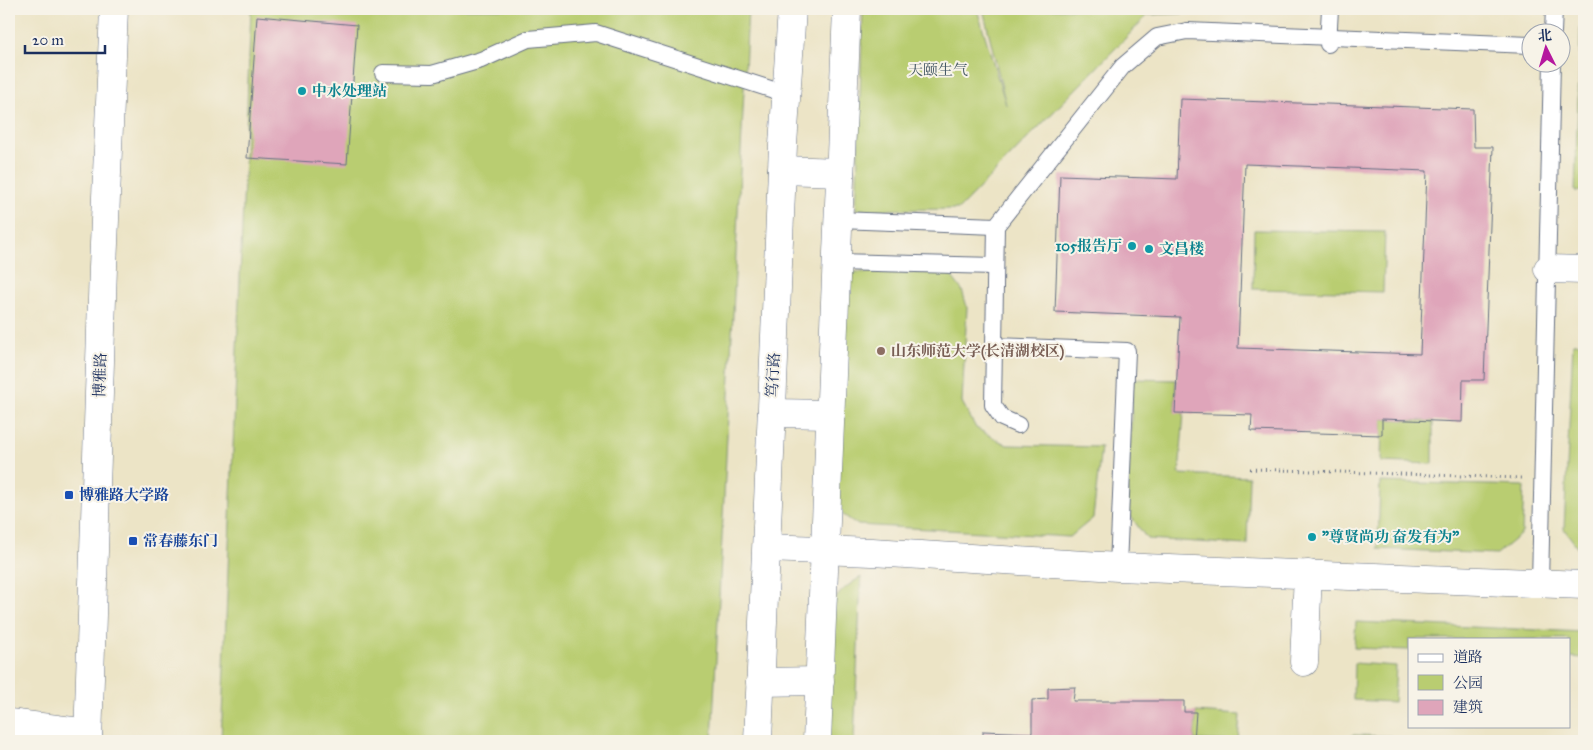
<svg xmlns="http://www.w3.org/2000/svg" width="1593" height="750" viewBox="0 0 1593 750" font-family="'IM FELL Great Primer','Noto Serif SC',serif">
<rect width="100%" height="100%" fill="#f7f3e8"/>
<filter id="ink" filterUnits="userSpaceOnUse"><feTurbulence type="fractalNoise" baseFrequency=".02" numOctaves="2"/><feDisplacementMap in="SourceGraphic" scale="10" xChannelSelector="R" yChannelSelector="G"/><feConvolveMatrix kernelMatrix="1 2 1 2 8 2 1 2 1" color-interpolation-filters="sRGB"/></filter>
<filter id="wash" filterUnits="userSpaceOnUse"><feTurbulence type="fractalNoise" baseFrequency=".0096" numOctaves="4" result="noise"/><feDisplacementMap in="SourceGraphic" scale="20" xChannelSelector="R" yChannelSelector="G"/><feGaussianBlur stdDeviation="1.12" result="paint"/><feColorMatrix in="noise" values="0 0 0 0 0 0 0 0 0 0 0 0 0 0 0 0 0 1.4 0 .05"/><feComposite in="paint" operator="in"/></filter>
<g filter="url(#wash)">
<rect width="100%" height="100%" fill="#ece4c6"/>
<g fill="#b9cd71" stroke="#6a7e68">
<polygon points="251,9 748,9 712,741 221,741"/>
<polygon points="863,9 977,9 1006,105 983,9 1289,9 1148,15 959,209 856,210"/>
<polygon points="1581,9 1584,9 1584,192 1575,191"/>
<polygon points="1254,230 1385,232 1383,292 1253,289"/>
<polygon points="854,272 949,273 962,290 967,307 962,402 976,428 1007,445 1101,447 1093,518 1070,537 858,525 836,510 843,285"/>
<polygon points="1573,343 1584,343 1584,556 1564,529"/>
<polygon points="1133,379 1176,380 1175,412 1184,413 1179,474 1249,477 1247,545 1147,539 1127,511"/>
<polygon points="1382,419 1433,421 1433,464 1381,462"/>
<polygon points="1380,482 1524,486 1522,533 1497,554 1378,549"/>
<path d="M861,577L854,741H825L832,605C839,591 848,585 861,577Z"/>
<polygon points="1356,622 1584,632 1584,658 1569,657 1569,639 1409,639 1409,650 1354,648"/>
<polygon points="1354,663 1396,666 1394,702 1353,700"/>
<polygon points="1196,712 1240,715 1238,741 1194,740"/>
<polygon points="1352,735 1392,736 1392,741 1352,741"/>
</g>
<g id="blocks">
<g fill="#dfa5ba" fill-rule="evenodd">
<polygon points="257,16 357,25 347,164 247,158"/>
<path d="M1180,99L1473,109L1474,147H1493L1484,380H1463L1462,422L1382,419V435L1251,431L1252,415L1175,413L1180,317L1055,312L1060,175L1177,179ZM1245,164L1427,171L1420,354L1238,348Z"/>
<polygon points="1075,687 1073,701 1184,701 1184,712 1196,712 1194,741 983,741 983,731 1032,733 1032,700 1048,699 1048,688"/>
</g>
</g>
</g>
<g filter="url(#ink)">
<use href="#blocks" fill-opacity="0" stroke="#646e82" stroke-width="1"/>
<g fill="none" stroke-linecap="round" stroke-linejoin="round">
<g stroke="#646e82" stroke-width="18">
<g id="lane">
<polyline points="1553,32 1554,9"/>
<polyline points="1328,44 1330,9"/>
<polyline points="383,73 432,74 481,60 528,39 596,33 786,94"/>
<polyline points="839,220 996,226"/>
<polyline points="837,262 995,266"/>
<polyline points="994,346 993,405 1002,418 1018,425"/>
<polyline points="1118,567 1127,351 994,346 996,226 1123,66 1157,37 1187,31 1530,45"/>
<polyline points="1540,583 1552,62"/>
</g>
</g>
<g stroke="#646e82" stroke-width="29">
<g id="street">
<polyline points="782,170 840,172"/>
<polyline points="1548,269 1584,270"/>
<polyline points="772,413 831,414"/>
<polyline points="767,548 872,552 1118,567 1584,585"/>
<polyline points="1304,662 1308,574"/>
<polyline points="760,682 820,681"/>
<polyline points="9,723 88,733"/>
<polyline points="758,741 783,145 792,9"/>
<polyline points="817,741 847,9"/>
</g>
</g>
<g stroke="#646e82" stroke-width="29">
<polyline id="secondary" points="88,741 103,267 114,9"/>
</g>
<polyline stroke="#646e82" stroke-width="3" stroke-dasharray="1 4" stroke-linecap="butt" points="1250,469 1522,478"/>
<use href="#lane" stroke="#fff" stroke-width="16"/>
<use href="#street" stroke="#fff" stroke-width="28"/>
<use href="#secondary" stroke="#fff" stroke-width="28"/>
</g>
</g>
<g fill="#0f9aa8" stroke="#f7f3e8" stroke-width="2">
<circle cx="302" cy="91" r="5"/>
<circle cx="1132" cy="246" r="5"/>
<circle cx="1149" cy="249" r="5"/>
<circle cx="1312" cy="537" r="5"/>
</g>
<circle fill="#8d6e63" stroke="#f7f3e8" stroke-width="2" cx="881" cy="351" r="5"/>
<g fill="#1a4fb4" stroke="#f7f3e8" stroke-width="2">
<rect x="64" y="490" width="10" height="10" rx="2.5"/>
<rect x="128" y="536" width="10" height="10" rx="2.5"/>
</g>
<g text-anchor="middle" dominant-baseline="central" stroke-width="4" stroke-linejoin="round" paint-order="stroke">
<g font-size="15" fill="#425663" stroke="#f7f3e8">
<text x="938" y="70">天颐生气</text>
</g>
<g font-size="15" font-weight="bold" fill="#0d838f" stroke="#f7f3e8" text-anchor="start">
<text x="312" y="91">中水处理站</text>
<text x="1122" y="246" text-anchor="end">105报告厅</text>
<text x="1159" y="249">文昌楼</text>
<text x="1322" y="537">"尊贤尚功 奋发有为"</text>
</g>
<g font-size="15" font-weight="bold" fill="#785e54" stroke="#f7f3e8" text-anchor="start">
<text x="891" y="351">山东师范大学(长清湖校区)</text>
</g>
<g font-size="15" fill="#1b2f5e" stroke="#f7f3e8">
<text transform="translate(100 375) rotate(-88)">博雅路</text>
<text transform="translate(773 375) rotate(-87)">笃行路</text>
</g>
<g font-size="15" font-weight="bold" fill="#164399" stroke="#f7f3e8" text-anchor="start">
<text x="79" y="495">博雅路大学路</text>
<text x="143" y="541">常春藤东门</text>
</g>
</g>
<rect width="1593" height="750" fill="none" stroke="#f7f3e8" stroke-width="30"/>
<rect x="1408" y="638" width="162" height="90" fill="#f7f3e8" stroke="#9fa5b1"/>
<rect x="1418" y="654" width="25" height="8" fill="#ffffff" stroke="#9fa5b1"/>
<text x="1453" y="662" font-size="15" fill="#1b2f5e">道路</text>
<rect x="1418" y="675" width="25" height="15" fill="#b9cd71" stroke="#9fa5b1"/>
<text x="1453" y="688" font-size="15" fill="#1b2f5e">公园</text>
<rect x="1418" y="700" width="25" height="15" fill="#dfa5ba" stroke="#9fa5b1"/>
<text x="1453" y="712" font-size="15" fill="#1b2f5e">建筑</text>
<g transform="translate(1546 48) rotate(355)"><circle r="24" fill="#f7f3e8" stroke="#9fa5b1"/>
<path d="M0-4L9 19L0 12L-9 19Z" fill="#b5179e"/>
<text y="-8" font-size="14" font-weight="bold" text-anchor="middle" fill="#1b2f5e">北</text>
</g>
<path d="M25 45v8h80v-8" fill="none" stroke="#1b2f5e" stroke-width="2.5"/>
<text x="32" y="45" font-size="15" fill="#1b2f5e" stroke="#f7f3e8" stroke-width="4" paint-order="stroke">20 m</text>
</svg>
